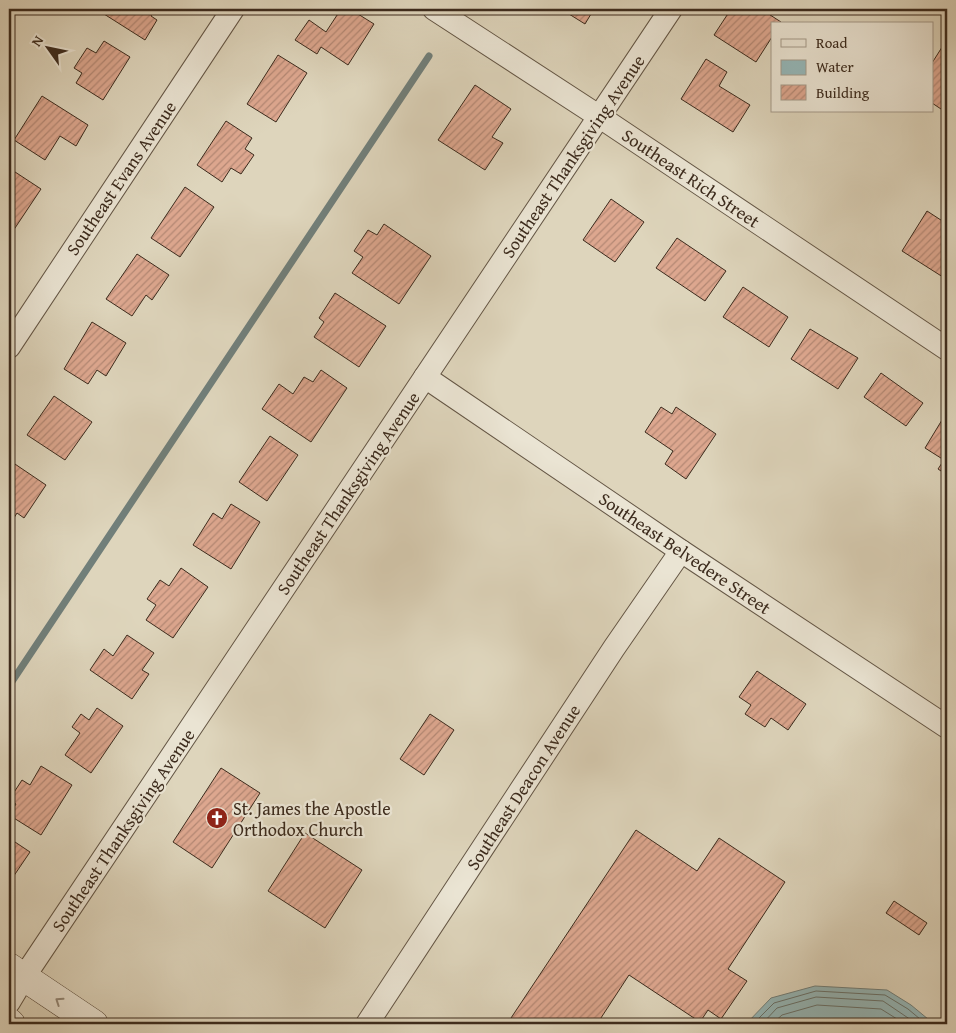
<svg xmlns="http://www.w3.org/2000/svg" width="956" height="1033" viewBox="0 0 956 1033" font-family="'Gentium Book Plus',serif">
<defs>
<pattern id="building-hatch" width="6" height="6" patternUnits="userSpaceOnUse" patternTransform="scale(1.25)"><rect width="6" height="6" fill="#dda78f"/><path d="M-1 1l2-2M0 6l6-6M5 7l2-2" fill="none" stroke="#b48874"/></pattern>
</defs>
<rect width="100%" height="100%" fill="#ded5bc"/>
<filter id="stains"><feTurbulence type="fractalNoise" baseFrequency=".004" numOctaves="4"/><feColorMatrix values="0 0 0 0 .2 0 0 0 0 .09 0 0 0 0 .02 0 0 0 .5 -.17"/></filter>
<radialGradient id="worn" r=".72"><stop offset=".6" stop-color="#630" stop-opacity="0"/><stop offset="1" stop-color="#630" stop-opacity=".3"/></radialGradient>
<polygon fill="#95b7b8" stroke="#717f7a" points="815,986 887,990 911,1005 934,1024 746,1024 771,998"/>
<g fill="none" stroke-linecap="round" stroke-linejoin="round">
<g stroke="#68716a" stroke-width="1">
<polyline points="753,1024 774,1003 816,991 885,995 908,1009 926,1024"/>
<polyline points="762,1024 777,1008 816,997 883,1001 917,1024"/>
<polyline points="772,1024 782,1015 817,1005 881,1009 905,1024"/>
</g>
<polyline stroke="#717f7a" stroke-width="7" points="9,686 429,56"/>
</g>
<g fill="url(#building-hatch)" stroke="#3c2b1d">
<polygon points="107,9 155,9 151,16 157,20 145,40 104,14"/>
<polygon points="341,9 350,9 374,24 348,65 321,47 317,54 295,40 309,20 326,32"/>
<polygon points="561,9 594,9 585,24"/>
<polygon points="731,9 761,9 781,22 780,24 772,24 772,37 756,62 714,35"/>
<polygon points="104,41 130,57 103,100 76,83 82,73 74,68 87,48 96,53"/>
<polygon points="944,44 947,46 947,113 932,103 932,63"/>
<polygon points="278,55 307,73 276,122 247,104"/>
<polygon points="706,59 727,72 719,86 750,105 733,132 681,99"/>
<polygon points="475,85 511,109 492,137 503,143 485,170 438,140"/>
<polygon points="42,96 88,125 76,146 60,136 45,160 14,140"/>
<polygon points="226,121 252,138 245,149 254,155 241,174 231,168 222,182 197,165"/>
<polygon points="9,168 41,189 9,237"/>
<polygon points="185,187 214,207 180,257 151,238"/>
<polygon points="611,199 644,222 615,262 583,240"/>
<polygon points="927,211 947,224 947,277 946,279 902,251"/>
<polygon points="384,224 431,256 399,304 352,273 363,257 354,251 368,230 377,235"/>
<polygon points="677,238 726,271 705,301 656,268"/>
<polygon points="137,254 169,275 152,300 146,295 132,316 106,299"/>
<polygon points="743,287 788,317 769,347 723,317"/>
<polygon points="335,293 386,326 359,367 314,337 324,322 319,318"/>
<polygon points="92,322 126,343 106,376 97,370 88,384 64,369"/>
<polygon points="810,329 858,358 838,389 791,359"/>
<polygon points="321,370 347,388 311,442 262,409 279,384 293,394 304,377 313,382"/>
<polygon points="881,373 923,403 906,426 864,397"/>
<polygon points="54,396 92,422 65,460 27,435"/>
<polygon points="661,407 672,414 676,407 716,434 686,479 665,464 673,451 645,432"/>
<polygon points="945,415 947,417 947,475 938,469 944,460 925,448"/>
<polygon points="270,436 298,455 267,501 239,482"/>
<polygon points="9,460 46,485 24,518 17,513 9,526"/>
<polygon points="231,504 260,522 231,569 193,545 213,513 222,519"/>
<polygon points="181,568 208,587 173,638 146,620 156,605 147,599 160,580 169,586"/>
<polygon points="127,635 154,653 142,670 149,674 132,699 90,670 104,649 113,656"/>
<polygon points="757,671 806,704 788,730 771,718 765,727 745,714 751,705 739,697"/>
<polygon points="97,708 123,726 91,773 65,755 80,733 72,727 81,714 89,720"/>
<polygon points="430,714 454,730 424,775 400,759"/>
<polygon points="41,766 72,785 41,835 9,815 16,804 9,800 22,780 30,785"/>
<polygon points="221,768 260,793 212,868 173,842"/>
<polygon points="636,830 697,871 719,838 785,882 728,969 747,981 721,1019 708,1010 700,1022 629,975 597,1024 507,1024"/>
<polygon points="305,833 362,870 325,928 268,891"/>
<polygon points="9,838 30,852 9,883"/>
<polygon points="894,901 927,923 919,935 886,913"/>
</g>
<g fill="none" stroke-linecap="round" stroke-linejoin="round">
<g stroke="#645645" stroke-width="24">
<g id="street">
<polyline points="434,9 600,117 947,349"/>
<polyline points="9,347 233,9"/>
<polyline points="425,377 681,551 947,727"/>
<polyline points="9,1002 24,977 671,9"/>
<polyline points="367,1024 614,648 681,551"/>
</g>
</g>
<g stroke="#3c2b1d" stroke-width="29">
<g id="secondary">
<polyline points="9,967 94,1024"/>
<polyline points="9,1022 11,1024"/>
</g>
</g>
<use href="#street" stroke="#eae4d3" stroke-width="22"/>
<use href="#secondary" stroke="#eae4d3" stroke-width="28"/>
</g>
<defs><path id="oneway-chevron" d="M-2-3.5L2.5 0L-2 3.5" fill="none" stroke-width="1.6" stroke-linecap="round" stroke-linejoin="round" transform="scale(1.25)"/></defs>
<use stroke="#938878" href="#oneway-chevron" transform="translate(59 1001) rotate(-146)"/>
<defs>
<g id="church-disc" transform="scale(1.125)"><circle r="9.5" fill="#8f2418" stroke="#eae4d3"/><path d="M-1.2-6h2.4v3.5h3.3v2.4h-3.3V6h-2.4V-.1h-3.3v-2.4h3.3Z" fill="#fff"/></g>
</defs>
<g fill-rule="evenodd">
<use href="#church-disc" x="217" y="818"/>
</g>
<g text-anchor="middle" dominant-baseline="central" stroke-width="4.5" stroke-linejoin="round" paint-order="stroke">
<g font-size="18" fill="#3c2b1d" stroke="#eae4d3">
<text transform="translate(573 156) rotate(-56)">Southeast Thanksgiving Avenue</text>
<text transform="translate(121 178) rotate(-56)">Southeast Evans Avenue</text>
<text transform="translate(691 178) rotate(34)">Southeast Rich Street</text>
<text transform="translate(348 493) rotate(-56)">Southeast Thanksgiving Avenue</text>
<text transform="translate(685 553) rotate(34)">Southeast Belvedere Street</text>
<text transform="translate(523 787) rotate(-57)">Southeast Deacon Avenue</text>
<text transform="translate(123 830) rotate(-56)">Southeast Thanksgiving Avenue</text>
</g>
<g font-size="18" fill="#3c2b1d" stroke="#eae4d3" text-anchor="start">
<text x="233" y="808">St. James the Apostle<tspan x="233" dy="21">Orthodox Church</tspan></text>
</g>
</g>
<rect width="956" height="1033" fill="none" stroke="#ded5bc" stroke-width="30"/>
<rect x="10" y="10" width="936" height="1013" fill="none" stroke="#3c2b1d" stroke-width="2.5"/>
<rect x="15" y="15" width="926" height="1003" fill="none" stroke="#3c2b1d"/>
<rect x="771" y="22" width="162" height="90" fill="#eae4d3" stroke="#a49a8a"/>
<rect x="781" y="39" width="25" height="8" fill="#eae4d3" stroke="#a49a8a"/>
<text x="816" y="48" font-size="15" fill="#3c2b1d">Road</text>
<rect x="781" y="60" width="25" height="15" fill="#95b7b8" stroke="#a49a8a"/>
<text x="816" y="72" font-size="15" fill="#3c2b1d">Water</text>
<rect x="781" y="85" width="25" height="15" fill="url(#building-hatch)" stroke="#a49a8a"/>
<text x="816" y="98" font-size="15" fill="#3c2b1d">Building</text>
<g transform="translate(48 48) rotate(303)" stroke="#eae4d3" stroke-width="4" paint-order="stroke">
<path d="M0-4L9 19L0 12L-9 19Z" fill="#3c2b1d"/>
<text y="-8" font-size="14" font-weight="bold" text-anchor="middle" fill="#3c2b1d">N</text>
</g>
<rect width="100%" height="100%" filter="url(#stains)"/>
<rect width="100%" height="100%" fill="url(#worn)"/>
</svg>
